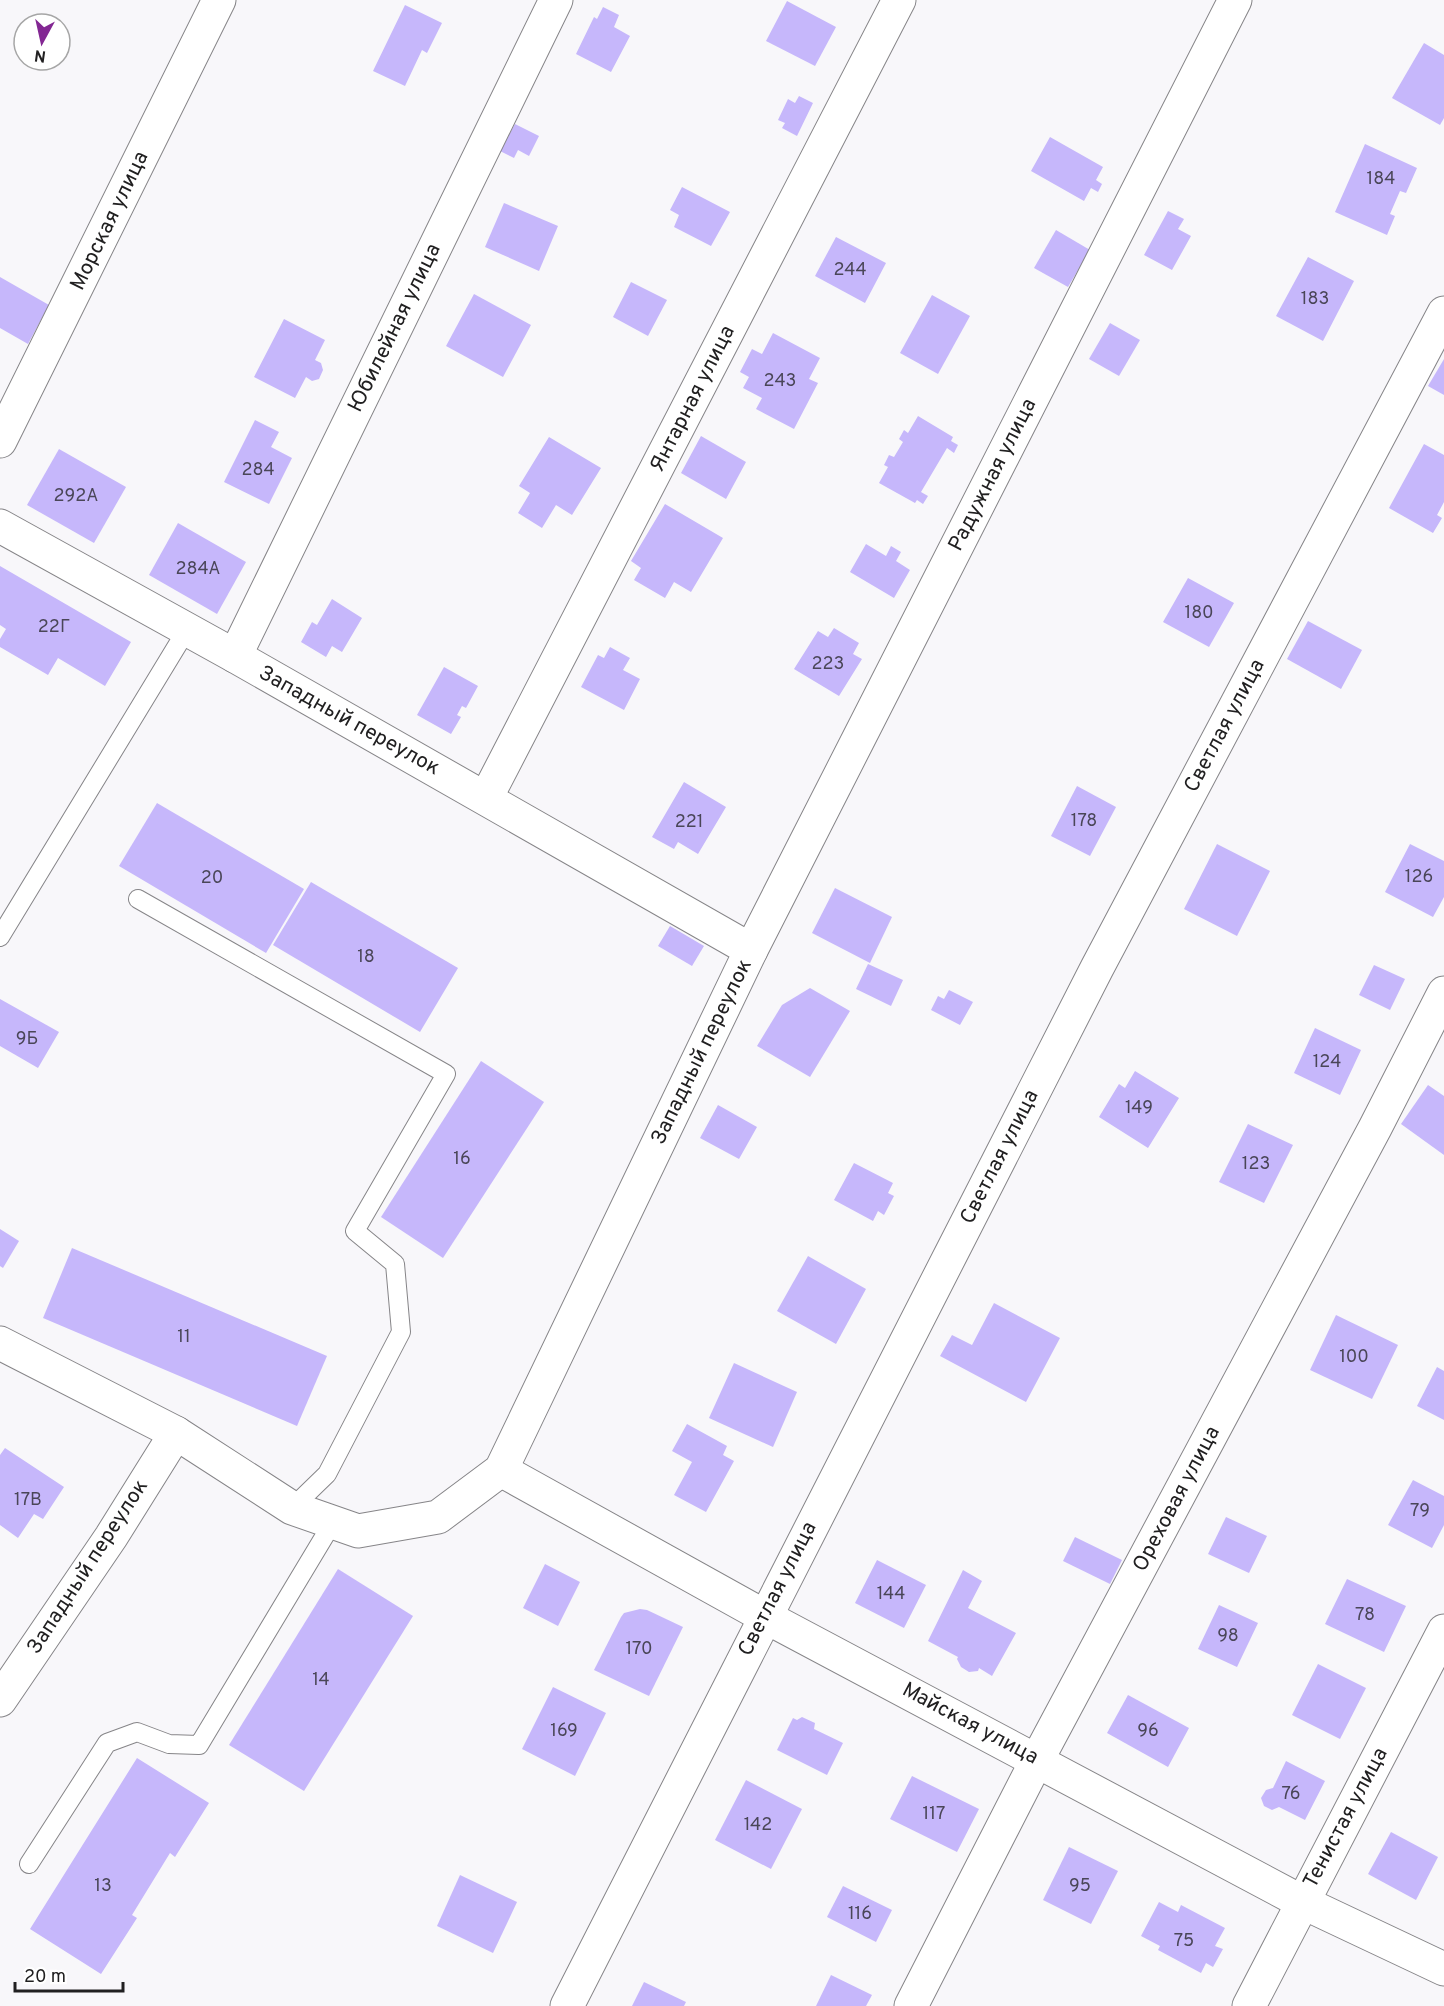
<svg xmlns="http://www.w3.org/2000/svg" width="1444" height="2006" viewBox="0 0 1444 2006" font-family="Overpass,sans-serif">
<rect width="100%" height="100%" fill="#f8f7fa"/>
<g fill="#c6b7fb">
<polygon points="787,1 836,27 815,66 766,41"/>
<polygon points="405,5 442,23 427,53 422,50 405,86 373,71"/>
<polygon points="603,7 619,15 614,27 630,36 611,72 576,54 594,17 597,19"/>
<polygon points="1424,43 1444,55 1444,118 1440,125 1392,98"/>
<polygon points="799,96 813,103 797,136 782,128 785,123 778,120 788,99 795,103"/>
<polygon points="515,124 539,136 529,156 518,150 514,158 500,151"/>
<polygon points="1050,137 1103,167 1096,180 1102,184 1098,192 1091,188 1084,201 1031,171"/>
<polygon points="1365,144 1417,168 1406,193 1400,191 1390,214 1395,216 1387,235 1335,212"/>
<polygon points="682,187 730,212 711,246 674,227 679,215 670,210"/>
<polygon points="504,203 558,226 539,271 485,247"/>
<polygon points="1168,211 1184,219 1178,229 1191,236 1172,270 1144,255"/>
<polygon points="1056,230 1090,250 1068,287 1034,268"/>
<polygon points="836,237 886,263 865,303 815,276"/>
<polygon points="1308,257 1354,281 1323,341 1276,316"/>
<polygon points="0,277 49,305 28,344 0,328"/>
<polygon points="631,282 667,300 648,336 613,317"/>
<polygon points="474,294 531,325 503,377 446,346"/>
<polygon points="932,295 970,316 938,374 900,353"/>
<polygon points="284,319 325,340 315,360 321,363 323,370 319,379 312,381 306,377 295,398 254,377"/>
<polygon points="1110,323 1140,340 1119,376 1089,359"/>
<polygon points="773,333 820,358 809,379 818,383 794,429 756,409 762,398 743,388 749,377 740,372 752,349 762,354"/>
<polygon points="1444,359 1444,395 1428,386"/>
<polygon points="918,416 953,437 951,441 958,445 954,453 947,448 921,492 928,496 923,504 917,500 915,503 879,483 888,467 884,465 889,455 894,457 903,442 899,439 904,430 908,433"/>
<polygon points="255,420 279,432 271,447 292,458 269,504 224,482"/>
<polygon points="701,436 746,462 726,499 681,473"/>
<polygon points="549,437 601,468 572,515 556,505 542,528 518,513 530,493 519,486"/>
<polygon points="1424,444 1444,455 1444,502 1437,515 1442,518 1433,533 1389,508"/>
<polygon points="59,449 126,487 94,543 27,505"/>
<polygon points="665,504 723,538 691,592 674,582 665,598 634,580 641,568 631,561"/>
<polygon points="178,523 246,562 217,614 149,575"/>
<polygon points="866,544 886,556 891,546 901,552 896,561 910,570 894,598 850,572"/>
<polygon points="0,566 131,642 105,686 58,658 48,675 0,647 0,639 6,629 0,625"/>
<polygon points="1188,578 1234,603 1209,647 1163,622"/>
<polygon points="332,599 362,618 342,652 332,646 326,657 301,642 312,622 317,625"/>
<polygon points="1308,621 1362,650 1341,689 1287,659"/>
<polygon points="834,628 859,643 853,654 862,659 839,696 794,669 818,631 828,637"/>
<polygon points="610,647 630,658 623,670 640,679 624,710 581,687 598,655 604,658"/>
<polygon points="444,667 478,686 466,708 462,706 457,715 461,717 451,734 417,715"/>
<polygon points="684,782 726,807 698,854 678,842 674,849 652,837"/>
<polygon points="1077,786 1116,807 1090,856 1051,836"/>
<polygon points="157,803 304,889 266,953 119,866"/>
<polygon points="1217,844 1270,871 1237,936 1184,909"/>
<polygon points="1410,844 1444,861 1444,897 1433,917 1385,892"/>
<polygon points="311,882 458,968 420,1032 273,945"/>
<polygon points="835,888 892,917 870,963 812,933"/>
<polygon points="670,926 704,946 692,966 658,946"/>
<polygon points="868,964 903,980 891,1006 856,989"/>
<polygon points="1374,965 1405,979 1390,1010 1359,995"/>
<polygon points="810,988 850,1011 810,1077 757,1046 782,1005"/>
<polygon points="949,990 973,1002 960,1025 931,1010 938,996 944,999"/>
<polygon points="0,999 59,1032 38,1068 0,1046"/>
<polygon points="1315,1028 1361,1050 1340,1095 1294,1073"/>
<polygon points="481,1061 544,1102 443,1258 381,1217"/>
<polygon points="1135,1071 1179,1098 1148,1148 1099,1117 1119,1084 1125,1088"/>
<polygon points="1428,1085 1444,1096 1444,1155 1401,1124"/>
<polygon points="718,1105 757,1127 739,1159 700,1138"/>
<polygon points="1248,1124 1293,1145 1264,1203 1219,1182"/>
<polygon points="854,1163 893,1183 888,1193 894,1196 884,1215 878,1211 873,1221 834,1200"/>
<polygon points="0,1229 19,1241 3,1268 0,1266"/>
<polygon points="72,1248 327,1356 297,1426 43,1318"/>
<polygon points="808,1256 866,1289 836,1344 777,1311"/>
<polygon points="994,1303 1060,1338 1026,1402 940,1356 952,1335 972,1345"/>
<polygon points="1336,1315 1398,1345 1372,1399 1310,1370"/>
<polygon points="734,1363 797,1392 773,1447 709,1418"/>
<polygon points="1437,1367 1444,1371 1444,1420 1417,1406"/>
<polygon points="687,1424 727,1446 723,1455 734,1461 706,1512 674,1495 692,1462 672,1451"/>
<polygon points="5,1448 64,1487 43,1519 34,1514 18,1538 0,1525 0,1455"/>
<polygon points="1413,1480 1444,1496 1444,1525 1432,1548 1388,1525"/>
<polygon points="1226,1517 1267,1536 1249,1573 1208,1554"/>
<polygon points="1075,1537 1122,1560 1110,1584 1063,1561"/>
<polygon points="877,1560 926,1585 904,1628 855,1603"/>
<polygon points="545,1564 580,1582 558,1626 523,1608"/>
<polygon points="338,1569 413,1616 304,1791 229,1745"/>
<polygon points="963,1570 982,1581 968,1608 1016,1633 992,1676 979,1668 978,1671 969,1672 961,1667 957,1659 958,1657 928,1641"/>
<polygon points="1347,1579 1406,1606 1384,1652 1325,1624"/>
<polygon points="1219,1605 1258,1623 1237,1667 1198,1649"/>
<polygon points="640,1609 647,1610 683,1627 649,1696 594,1670 621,1617 624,1613"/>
<polygon points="1318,1664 1366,1688 1340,1739 1292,1715"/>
<polygon points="553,1687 606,1713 575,1776 522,1749"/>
<polygon points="1128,1695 1189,1728 1168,1767 1107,1733"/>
<polygon points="802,1717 815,1723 814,1729 843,1743 827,1775 777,1750 793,1718 797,1720"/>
<polygon points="137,1758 209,1803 175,1857 170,1853 132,1915 137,1918 101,1974 30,1929"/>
<polygon points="1286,1761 1325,1781 1305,1820 1279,1807 1272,1810 1264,1806 1261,1798 1266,1790 1273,1788"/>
<polygon points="912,1776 979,1809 957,1852 890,1819"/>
<polygon points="746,1780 802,1809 771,1869 715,1840"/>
<polygon points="1391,1832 1438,1857 1416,1900 1368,1874"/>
<polygon points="1069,1847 1118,1871 1091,1924 1043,1900"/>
<polygon points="460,1875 517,1902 493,1953 437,1926"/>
<polygon points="843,1886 892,1910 876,1942 827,1917"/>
<polygon points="1159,1902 1178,1912 1181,1905 1225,1928 1215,1946 1223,1949 1213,1967 1206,1963 1201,1973 1158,1950 1160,1946 1141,1936"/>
<polygon points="831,1975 872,1995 866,2006 816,2006"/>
<polygon points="644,1982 686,2002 684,2006 632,2006"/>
</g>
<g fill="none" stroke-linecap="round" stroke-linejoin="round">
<g stroke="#868588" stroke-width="20">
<g id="service">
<polyline points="138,899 446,1074 355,1231 395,1264 401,1332 327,1474 292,1508"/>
<polyline points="0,937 186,631"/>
<polyline points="29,1864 107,1743 137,1732 169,1744 199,1745 333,1522"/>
</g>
</g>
<g stroke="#868588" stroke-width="35">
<g id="minor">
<polyline points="0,441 219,0"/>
<polyline points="0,526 235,656 751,950 501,1470 438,1517 358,1531 292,1508 176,1433 0,1343"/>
<polyline points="235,656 556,0"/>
<polyline points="486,798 899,0"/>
<polyline points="751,950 1235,0"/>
<polyline points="501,1470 764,1616 1302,1902 1444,1969"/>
<polyline points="0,1700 111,1537 176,1433"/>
<polyline points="567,2006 1097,968 1444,313"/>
<polyline points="911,2006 1037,1760 1375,1128 1444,993"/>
<polyline points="1249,2006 1444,1631"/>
</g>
</g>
<use href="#service" stroke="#fff" stroke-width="18"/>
<use href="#minor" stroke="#fff" stroke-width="33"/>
</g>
<g text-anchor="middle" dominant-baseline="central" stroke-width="6" stroke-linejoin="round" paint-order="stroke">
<g font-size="18" fill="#4a4658">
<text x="1381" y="179">184</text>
<text x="850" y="270">244</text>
<text x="1315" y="299">183</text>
<text x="780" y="381">243</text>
<text x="258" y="470">284</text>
<text x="76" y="496">292А</text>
<text x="198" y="569">284А</text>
<text x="1199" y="613">180</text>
<text x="54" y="627">22Г</text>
<text x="828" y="664">223</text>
<text x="1084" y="821">178</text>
<text x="689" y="822">221</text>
<text x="1419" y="877">126</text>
<text x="212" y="878">20</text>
<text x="366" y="957">18</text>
<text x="27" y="1039">9Б</text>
<text x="1327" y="1062">124</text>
<text x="1139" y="1108">149</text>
<text x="462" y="1159">16</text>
<text x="1256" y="1164">123</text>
<text x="184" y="1337">11</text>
<text x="1354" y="1357">100</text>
<text x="28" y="1500">17В</text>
<text x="1420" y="1511">79</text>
<text x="891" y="1594">144</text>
<text x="1365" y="1615">78</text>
<text x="1228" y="1636">98</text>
<text x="639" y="1649">170</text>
<text x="321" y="1680">14</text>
<text x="564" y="1731">169</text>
<text x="1148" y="1731">96</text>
<text x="1291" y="1794">76</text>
<text x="934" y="1814">117</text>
<text x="758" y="1825">142</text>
<text x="103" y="1886">13</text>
<text x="1080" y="1886">95</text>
<text x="860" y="1914">116</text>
<text x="1184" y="1941">75</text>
</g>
<g font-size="21" fill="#212021" stroke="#fff">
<text transform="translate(110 221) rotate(-64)">Морская улица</text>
<text transform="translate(395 328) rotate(-64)">Юбилейная улица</text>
<text transform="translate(693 399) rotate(-63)">Янтарная улица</text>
<text transform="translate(993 475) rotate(-63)">Радужная улица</text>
<text transform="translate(349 721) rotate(29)">Западный переулок</text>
<text transform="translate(1225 726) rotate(-62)">Светлая улица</text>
<text transform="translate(702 1052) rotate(-64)">Западный переулок</text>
<text transform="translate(1000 1157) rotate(-63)">Светлая улица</text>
<text transform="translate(1177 1499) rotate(-62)">Ореховая улица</text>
<text transform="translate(88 1567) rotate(-57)">Западный переулок</text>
<text transform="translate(778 1589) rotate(-63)">Светлая улица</text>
<text transform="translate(970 1724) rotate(28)">Майская улица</text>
<text transform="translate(1346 1818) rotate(-62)">Тенистая улица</text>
</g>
</g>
<g transform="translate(42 42) rotate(188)"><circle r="28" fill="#ffffff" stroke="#a6a6a6" stroke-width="1.5"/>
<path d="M0-4.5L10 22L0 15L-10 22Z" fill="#832793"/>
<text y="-9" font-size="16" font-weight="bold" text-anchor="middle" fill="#212021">N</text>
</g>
<path d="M15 1982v9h108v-9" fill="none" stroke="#212021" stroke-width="3"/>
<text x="24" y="1982" font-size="18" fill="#212021" stroke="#ffffff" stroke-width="4.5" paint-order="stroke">20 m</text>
</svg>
